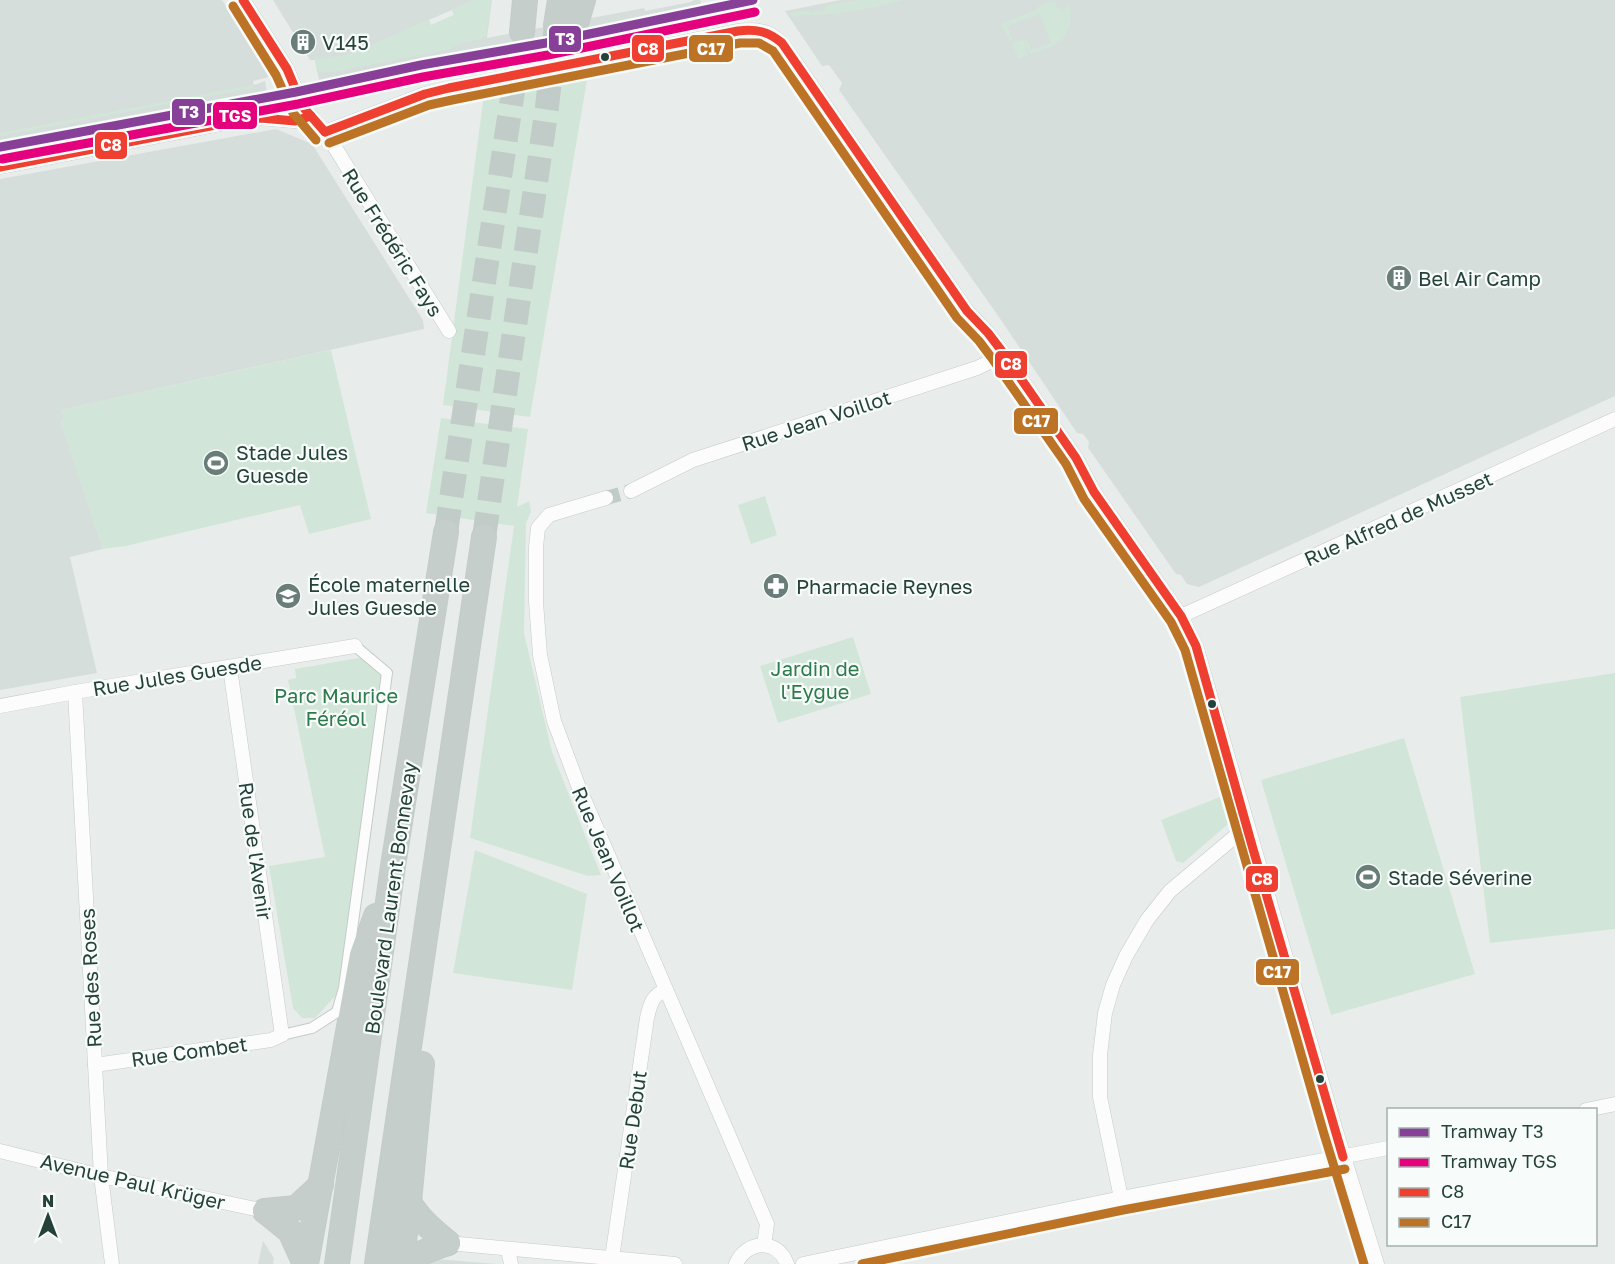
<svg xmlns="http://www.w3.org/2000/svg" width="1615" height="1264" viewBox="0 0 1615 1264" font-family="'Golos Text',sans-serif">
<rect width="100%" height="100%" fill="#e8edeb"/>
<g fill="#d6dedb" fill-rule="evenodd">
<polygon points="0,0 222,0 269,77 253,81 254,85 265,81 269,104 0,156"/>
<path d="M273,0H492L487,38L644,8L645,11L691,2L694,0H700L705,18L701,19V21L593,42V38L484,58L483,63L322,95L315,60H310ZM452,10L454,15L431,25L429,20Z"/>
<polygon points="840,0 1615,0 1615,396 1199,587 1187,584 1181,575 1176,574 1091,452 1088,448 1089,442 1083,434 1077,433 1001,320 839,90 842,83 829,65 822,66 785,11"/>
<polygon points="276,129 312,144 423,320 424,329 62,410 64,421 61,422 103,549 70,557 97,673 0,690 0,179"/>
<polygon points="263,1241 274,1258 273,1264 258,1264"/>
<polygon points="414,1257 496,1264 413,1264"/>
</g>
<g fill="#d1e6d8">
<polygon points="473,0 492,0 486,37 483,36 482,39 461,43 450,49 333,72 317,72 315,59 350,54 428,20 431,25 454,15 452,10"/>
<polygon points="858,0 906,0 865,9 830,14 795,16 792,17 790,13 809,10 809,13 825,10 826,6"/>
<path d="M1050,2H1057L1055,7L1065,10L1067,4C1072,10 1071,15 1070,22C1066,46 1049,47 1030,54L1024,40L1026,39L1031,50L1051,43L1040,14L1007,26L1012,40L1010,41L1001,24L1036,10V8Z"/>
<polygon points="1023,40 1028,55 1019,58 1012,44"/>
<polygon points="588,74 530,417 443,405 484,94"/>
<polygon points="253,85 253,88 0,136 0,133"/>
<polygon points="331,350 371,519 309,534 300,505 126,546 103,549 60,421 64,421 61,410"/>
<polygon points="441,418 528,429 517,507 529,501 531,512 526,523 524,633 552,752 601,875 588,876 470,838 514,526 426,513"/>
<polygon points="765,496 777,535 751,544 738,505"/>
<polygon points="853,637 871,694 778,723 760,666"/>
<polygon points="364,657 383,673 338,993 315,1018 302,1018 293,1008 269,866 325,857 288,680 296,678 295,669"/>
<polygon points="1615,673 1615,929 1490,943 1460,697"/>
<polygon points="1404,738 1475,974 1331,1015 1261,780"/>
<polygon points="1220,797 1228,824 1183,863 1176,861 1161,820"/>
<polygon points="475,850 587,894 572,990 453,973"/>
</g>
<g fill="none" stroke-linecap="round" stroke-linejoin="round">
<polyline stroke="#c1cbc8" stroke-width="14" stroke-dasharray="14 7" stroke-linecap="butt" points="606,498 631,491"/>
<g stroke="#c1cbc8" stroke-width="24" stroke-dasharray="24 12" stroke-linecap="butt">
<polyline points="446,532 522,32"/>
<polyline points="484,537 547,107 556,25"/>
</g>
<g stroke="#c5cac8" stroke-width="12">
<polyline id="pedestrian" points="282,1035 312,1028 337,1012 344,988 387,673 355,646"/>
</g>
<g stroke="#c5cac8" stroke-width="15">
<g id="minor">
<polyline points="243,0 287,69 303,107 331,141 449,331"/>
<path d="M590,61L738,31C775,27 778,39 798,66L967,311L988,333L1001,350L1076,458L1094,492L1181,616L1196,646L1336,1131L1377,1264"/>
<polyline points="325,132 425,94 481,82"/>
<polyline points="0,167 241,120 261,118 295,121 311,116"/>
<polyline points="631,491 693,460 977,368 1004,355"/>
<polyline points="606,498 549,515 538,528 536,547 536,602 540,655 554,721 578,785 767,1224 764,1245"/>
<polyline points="1181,616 1615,419"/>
<polyline points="75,692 101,1176 112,1264"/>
<polyline points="0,706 75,692 355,646"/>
<polyline points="95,1065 271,1040 282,1035 230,668"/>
<polyline points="1586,1110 1615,1104"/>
<polyline points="0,1151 101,1176 265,1211"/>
<polyline points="1121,1198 1100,1097 1100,1055 1105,1013 1113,985 1126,956 1147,920 1170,891 1238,834 1247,829"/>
<polyline points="448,1243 675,1264"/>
<polyline points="508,1249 511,1264"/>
<path d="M612,1258L647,1018C650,1005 652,995 666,990"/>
<path d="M736,1264C746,1240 778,1238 787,1264"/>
<polyline points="803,1264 1121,1198 1388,1148"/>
</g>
</g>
<g stroke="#c3ccc9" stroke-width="26">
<g id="trunk">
<polyline points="577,20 583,0"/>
<polyline points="556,25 560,0"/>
<polyline points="522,32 525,0"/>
<path d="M409,1202C419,1219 432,1230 448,1243"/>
<polyline points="265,1211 290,1231 305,1264"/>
<polyline points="265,1211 296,1208 321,1185"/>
<polyline points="306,1264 362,955 376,916"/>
<polyline points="337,1264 393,866 446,532"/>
<polyline points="377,1264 484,537"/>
<polyline points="401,1264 409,1202 422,1064"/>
<path d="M404,1264C417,1254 432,1248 448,1243"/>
</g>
</g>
<use href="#pedestrian" stroke="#fcfcfc" stroke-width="10"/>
<use href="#minor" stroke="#fcfcfc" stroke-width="14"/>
<use href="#trunk" stroke="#c6cecc" stroke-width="24"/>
<g stroke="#c5cac8" stroke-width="15" stroke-linecap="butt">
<polyline id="minor-bridge" points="481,82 590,61"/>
</g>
<use href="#minor-bridge" stroke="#fcfcfc" stroke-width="14"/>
<g stroke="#f7fbf9" stroke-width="14">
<g id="bus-1">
<polyline points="243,0 287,69 303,107 325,132"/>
<path d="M325,132L425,94L449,88L738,31C756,29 768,31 782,43L967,311L988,333L1001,350L1076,458L1094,492L1181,616L1196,646L1253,849L1343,1157"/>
<polyline points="0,167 241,120 261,118 295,121 311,116"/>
</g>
</g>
<g stroke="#f7fbf9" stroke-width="14">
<g id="bus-2">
<polyline points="233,6 276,75 293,113 316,140"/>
<polyline points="329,143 429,105 452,100 740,43 759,43 773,51 957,318 979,341 991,357 1066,464 1084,499 1171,622 1185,650 1324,1134 1364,1264"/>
<polyline points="862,1264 1123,1210 1345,1169"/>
</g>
</g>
<use href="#bus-1" stroke="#ef3f30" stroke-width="9"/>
<use href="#bus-2" stroke="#bc7326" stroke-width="9"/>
<g stroke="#f7fbf9" stroke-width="14">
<polyline id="tram-1" points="0,147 296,92 421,65 546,43 753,0"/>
</g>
<g stroke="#f7fbf9" stroke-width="14">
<polyline id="tram-2" points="2,159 298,104 423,77 548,55 755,12"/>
</g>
<use href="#tram-1" stroke="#873f98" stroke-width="9"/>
<use href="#tram-2" stroke="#e5007d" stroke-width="9"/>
</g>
<defs>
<g id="building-disc" transform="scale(1.35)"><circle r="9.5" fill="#697e78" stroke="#f7fbf9"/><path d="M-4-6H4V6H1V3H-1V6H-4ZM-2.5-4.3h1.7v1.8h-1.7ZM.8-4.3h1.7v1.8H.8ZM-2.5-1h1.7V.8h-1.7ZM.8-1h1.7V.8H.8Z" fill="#fff"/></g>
<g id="stadium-disc" transform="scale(1.35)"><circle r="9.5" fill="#697e78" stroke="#f7fbf9"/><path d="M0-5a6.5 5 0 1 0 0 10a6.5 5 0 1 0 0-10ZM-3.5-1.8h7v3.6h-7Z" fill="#fff"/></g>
<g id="pharmacy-disc" transform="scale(1.35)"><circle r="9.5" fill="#697e78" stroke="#f7fbf9"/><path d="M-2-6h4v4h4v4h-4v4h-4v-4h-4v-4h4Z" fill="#fff"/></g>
<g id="school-disc" transform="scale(1.35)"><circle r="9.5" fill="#697e78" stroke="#f7fbf9"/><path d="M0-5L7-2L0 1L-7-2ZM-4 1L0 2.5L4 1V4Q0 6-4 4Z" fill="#fff"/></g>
</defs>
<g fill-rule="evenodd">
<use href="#building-disc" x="303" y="42"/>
<use href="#building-disc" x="1399" y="278"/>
<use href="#stadium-disc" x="216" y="463"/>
<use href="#pharmacy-disc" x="776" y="586"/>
<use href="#school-disc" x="288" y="596"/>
<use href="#stadium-disc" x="1368" y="877"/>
</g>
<g fill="#24423a" stroke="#f7fbf9" stroke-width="2">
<circle cx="605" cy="57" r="5"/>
<circle cx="1212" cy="704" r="5"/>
<circle cx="1320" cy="1079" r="5"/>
</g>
<g text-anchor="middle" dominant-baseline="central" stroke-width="4.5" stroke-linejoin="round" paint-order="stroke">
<g font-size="20" fill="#24423a" stroke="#f7fbf9" text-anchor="start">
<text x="322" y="42">V145</text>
<text x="1418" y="278">Bel Air Camp</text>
<text x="236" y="452">Stade Jules<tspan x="236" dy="23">Guesde</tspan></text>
<text x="308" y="584">École maternelle<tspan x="308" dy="23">Jules Guesde</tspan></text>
<text x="796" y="586">Pharmacie Reynes</text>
<text x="1388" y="877">Stade Séverine</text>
</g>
<g font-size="20" fill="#24423a" stroke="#f7fbf9">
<text transform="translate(393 242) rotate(58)">Rue Frédéric Fays</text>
<text transform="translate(816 420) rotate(-18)">Rue Jean Voillot</text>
<text transform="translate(1398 518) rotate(-24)">Rue Alfred de Musset</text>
<text transform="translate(177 675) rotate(-9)">Rue Jules Guesde</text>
<text transform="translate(256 851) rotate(82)">Rue de l'Avenir</text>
<text transform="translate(609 859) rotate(67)">Rue Jean Voillot</text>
<text transform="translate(390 898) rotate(-82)">Boulevard Laurent Bonnevay</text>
<text transform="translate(90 978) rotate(-93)">Rue des Roses</text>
<text transform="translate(189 1051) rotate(-8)">Rue Combet</text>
<text transform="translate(632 1120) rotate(-82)">Rue Debut</text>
<text transform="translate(133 1181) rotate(13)">Avenue Paul Krüger</text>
</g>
<g font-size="20" fill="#2d7a4b" stroke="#f7fbf9">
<text x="815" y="668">Jardin de<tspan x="815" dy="23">l'Eygue</tspan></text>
<text x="336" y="695">Parc Maurice<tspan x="336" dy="23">Féréol</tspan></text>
</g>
</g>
<g stroke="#f7fbf9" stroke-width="2">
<rect x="548" y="25" width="34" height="28" rx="6" fill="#873f98"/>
<rect x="631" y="34" width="34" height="29" rx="6" fill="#ef3f30"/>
<rect x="688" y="34" width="46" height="29" rx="6" fill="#bc7326"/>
<rect x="171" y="98" width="35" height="28" rx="6" fill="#873f98"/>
<rect x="212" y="101" width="46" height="29" rx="6" fill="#e5007d"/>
<rect x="94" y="131" width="34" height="29" rx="6" fill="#ef3f30"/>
<rect x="994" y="350" width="34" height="29" rx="6" fill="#ef3f30"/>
<rect x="1013" y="407" width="46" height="28" rx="6" fill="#bc7326"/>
<rect x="1245" y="865" width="34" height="28" rx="6" fill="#ef3f30"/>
<rect x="1255" y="958" width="45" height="28" rx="6" fill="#bc7326"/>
</g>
<g font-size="16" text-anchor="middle" font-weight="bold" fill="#fff">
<text x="565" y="45">T3</text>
<text x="648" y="55">C8</text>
<text x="711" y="55">C17</text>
<text x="189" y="118">T3</text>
<text x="235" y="122">TGS</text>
<text x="111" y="151">C8</text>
<text x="1011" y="370">C8</text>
<text x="1036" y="427">C17</text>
<text x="1262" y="885">C8</text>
<text x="1277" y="978">C17</text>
</g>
<rect x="1387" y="1108" width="210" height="138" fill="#f7fbf9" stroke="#a3b1ad" stroke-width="1.5"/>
<rect x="1399" y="1128" width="30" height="9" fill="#873f98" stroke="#a3b1ad" stroke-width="1.5"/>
<text x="1441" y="1138" font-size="18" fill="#24423a">Tramway T3</text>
<rect x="1399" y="1158" width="30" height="9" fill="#e5007d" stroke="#a3b1ad" stroke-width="1.5"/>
<text x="1441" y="1168" font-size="18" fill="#24423a">Tramway TGS</text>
<rect x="1399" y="1188" width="30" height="9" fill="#ef3f30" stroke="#a3b1ad" stroke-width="1.5"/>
<text x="1441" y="1198" font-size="18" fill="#24423a">C8</text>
<rect x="1399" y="1218" width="30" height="9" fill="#bc7326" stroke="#a3b1ad" stroke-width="1.5"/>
<text x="1441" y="1228" font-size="18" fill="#24423a">C17</text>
<g transform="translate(48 1216)" stroke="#f7fbf9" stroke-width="4.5" paint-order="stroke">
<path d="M0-4.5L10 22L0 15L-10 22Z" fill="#24423a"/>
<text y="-9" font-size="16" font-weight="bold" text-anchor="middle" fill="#24423a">N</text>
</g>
</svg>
